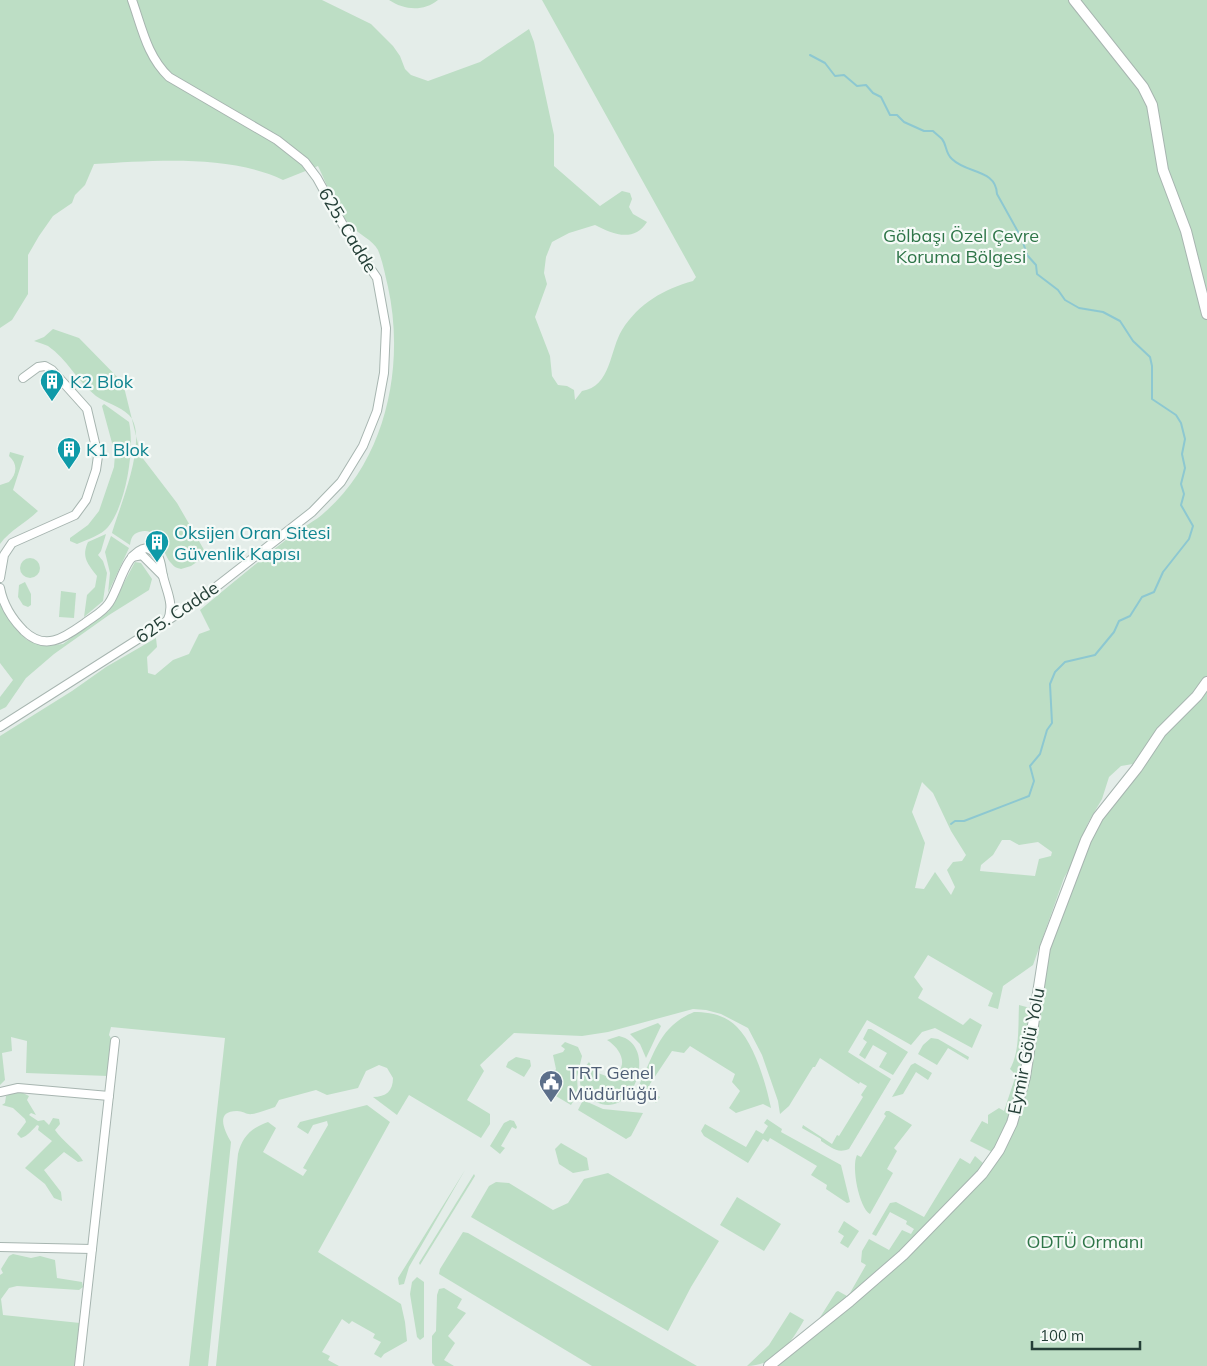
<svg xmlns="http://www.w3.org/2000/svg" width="1207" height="1366" viewBox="0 0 1207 1366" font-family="Mulish,sans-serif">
<rect width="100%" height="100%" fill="#e4ede9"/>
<g fill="#bddec5" fill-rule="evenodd">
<path d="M0,0H322L371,24L393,46L400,56L405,69L411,75L428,81L480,62L529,29L534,42L554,135V166L600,206L622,191L630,193L632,199L629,207L633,214L647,222C634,243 612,234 595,225L569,233L552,242L546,257L544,273L547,284L535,317L550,356L552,376L558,385L567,386L574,390L575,400L582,391C611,387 610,349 622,330C639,303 664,289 693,281L696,277L542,0H1207V1366H769L809,1335L964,1194L1012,1123L1042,964L1086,840L1141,762L1136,759L1133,764L1121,766L1109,777L1102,799L1088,823L1072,864L1064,878L1033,965L1003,986L998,1009L988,1006L993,993L928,955L914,977L923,989L918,998L963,1025L970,1018L982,1025L972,1048L935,1028L922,1032L911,1045L867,1020L848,1052L891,1079L849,1149C837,1154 831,1147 821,1141V1139L802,1128L803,1125L832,1144L837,1135L839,1136L863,1097L861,1095L867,1086L860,1082L859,1084L820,1058L815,1067H813L789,1106L780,1114L778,1101L762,1055L748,1028L721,1014L706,1010L693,1009L608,1032L582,1036L514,1033L480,1065L484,1071L467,1100L490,1114V1124L481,1138L409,1095L397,1115L373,1097C386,1097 393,1091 393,1078L387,1068L379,1065L366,1071L358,1088L327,1095L316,1090L279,1100L275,1107C268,1109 260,1113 252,1114C247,1115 243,1111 237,1111C215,1111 224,1130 231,1142L208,1366H189L225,1038L111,1027L109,1035L112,1040L108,1076L26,1073L27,1041L11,1037L12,1051L2,1053L5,1080L0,1085V736L72,691L106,667L156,638L157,647L147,657L148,673L155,675L173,660L189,654L199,634L210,630L200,610C230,585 260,560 291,536C301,527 315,522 325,512C387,458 405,364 388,287C385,275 383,262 378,250C373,240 358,234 350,225C336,209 327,185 318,166L283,180C228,154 153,161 94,164L85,185L75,195L72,203L53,216L39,236L28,255V294L12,320L0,328ZM922,782L933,793L951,831L966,855L962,861L953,862L947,870L955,887L951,895L935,872L924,889L915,888L925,843L912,812ZM1002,840H1010L1019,845L1038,842L1052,852L1051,856L1039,859L1035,876L980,871L981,865L993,855Z"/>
<path d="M389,0H438C423,12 404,10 389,0Z"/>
<path d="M53,329L79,338L123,383L141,456L177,503L207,555L191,566L181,569C177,568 174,567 171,563C162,553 159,525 139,532C132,534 131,539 130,545L112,533C119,508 150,437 129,415C120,406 106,403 96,396C78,382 67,359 48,346C44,344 39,343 34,341L44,337Z"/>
<path d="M104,404L129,422C135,449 126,505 108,527C102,535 86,540 77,544L70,541V538L88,525L99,511L114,467L115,454L102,406Z"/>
<path d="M10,452L24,456L13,490L38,511C26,523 10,530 0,544V485L9,482C17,474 18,464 9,456Z"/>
<path d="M106,534L101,551L98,555L103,561L107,573L103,601L84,617L87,595L95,587L97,576C88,564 81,557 88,542Z"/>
<polygon points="111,536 129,548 108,593 110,573 105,552"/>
<circle cx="30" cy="568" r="10"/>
<polygon points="135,562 141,563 152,579 149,590 109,615 54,654 26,678 6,707 0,710 0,697 13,680 0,663 0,605 16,629 27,640 45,646 63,644 109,611"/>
<polygon points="25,582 31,594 31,605 28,607 23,605 18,597 19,585"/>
<polygon points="61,591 76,593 74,618 59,617"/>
<path d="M1019,1005L1034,1009C1026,1052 1020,1118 992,1152L970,1141L982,1121L988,1124V1115L999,1108L1004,1111L1016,1075L1010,1069C1020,1051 1018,1026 1019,1005Z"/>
<path d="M694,1012C709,1012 726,1015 737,1027C755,1045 766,1084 771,1108L763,1104L736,1113L729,1108L740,1091L732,1082L735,1074L690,1046L684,1053L672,1051L650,1084L648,1090L660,1097L656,1103L639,1090L640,1083C655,1052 660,1026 694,1012Z"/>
<polygon points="658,1023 661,1026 646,1058 640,1044 630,1034"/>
<polygon points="868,1029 871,1029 908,1052 893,1075 879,1067 887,1053 873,1045 865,1059 859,1055 867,1042 863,1039"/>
<path d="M619,1036C659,1045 634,1121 596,1102C591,1099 584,1095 582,1090C577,1080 583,1069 589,1062L595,1072L609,1077C631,1070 622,1049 607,1040Z"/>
<polygon points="931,1038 938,1039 969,1057 968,1060 948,1048 937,1065 918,1054 923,1045"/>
<polygon points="565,1042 578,1047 582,1056 577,1077 578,1094 571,1105 544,1089 556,1069 553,1055 563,1052 565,1049 561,1046"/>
<polygon points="516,1057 530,1060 531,1066 524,1077 506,1067 508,1062"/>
<polygon points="915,1063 932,1073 928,1080 916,1072 903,1094 892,1097 911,1065"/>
<path d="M13,1093H23L29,1096L27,1100L36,1115L31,1113L29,1115L38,1121L44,1120L49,1125L53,1118L59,1119L60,1124L55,1130C62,1141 78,1151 83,1161L78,1162L64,1152L44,1170L61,1192L62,1201L54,1198L45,1184L25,1168L52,1141L38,1130L39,1126L37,1125C33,1129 28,1136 21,1138L17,1134L26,1122L25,1119L13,1108L2,1105L5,1103L6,1096Z"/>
<polygon points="583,1100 603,1109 643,1113 631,1136 626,1139 578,1110"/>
<path d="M367,1105L390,1122L318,1252L401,1304L405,1322L407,1341L384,1354L381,1358L374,1354L381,1342L373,1338L375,1334L352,1321L349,1324L342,1319L322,1352L330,1356L328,1360L339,1366H216L238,1154C242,1137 251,1128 268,1122L276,1128L263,1152L303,1176L307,1170L303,1168L328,1125L327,1121L313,1125L308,1134L297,1127L300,1122Z"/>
<path d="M886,1111H889L912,1125L894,1148L897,1151L887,1169L893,1173L870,1214C859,1208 851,1166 857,1155L861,1157L886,1116L884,1114Z"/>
<polygon points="767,1119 782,1129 781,1132 841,1165 850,1202 847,1203 826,1189 827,1185 811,1175 817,1166 770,1138 768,1142 763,1139 748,1163 704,1136 701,1131 705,1124 746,1147 756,1130 763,1134 768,1126 764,1123"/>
<polygon points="510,1120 514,1121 517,1127 516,1129 512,1127 501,1146 505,1148 500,1154 490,1146 504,1123"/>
<polygon points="561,1143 587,1158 589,1170 573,1173 559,1164 555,1149"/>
<polygon points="975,1156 983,1163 983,1166 899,1255 822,1320 819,1319 836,1292 838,1291 847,1296 850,1293 866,1265 861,1262 862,1251 869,1239 889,1250 902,1230 911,1234 914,1229 906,1224 907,1221 890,1212 876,1236 872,1234 890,1203 896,1202 924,1217 960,1158 970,1164"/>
<polygon points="465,1170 409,1267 404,1284 399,1285 398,1278"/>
<polygon points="608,1173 719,1241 691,1287 668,1331 471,1217 489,1186 496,1182 509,1183 553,1210 568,1203 584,1179"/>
<polygon points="474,1174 475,1176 420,1265 419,1263"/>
<polygon points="737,1197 781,1224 764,1251 720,1225"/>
<polygon points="844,1221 859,1231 848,1248 840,1243 844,1236 838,1232"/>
<polygon points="463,1232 468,1233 697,1366 592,1366 439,1274 440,1269"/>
<polygon points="13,1254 31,1258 40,1256 55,1260 57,1278 82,1282 83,1287 79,1290 17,1286 9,1288 1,1299 3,1315 80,1323 77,1366 0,1366 0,1275 3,1273 1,1269 9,1256"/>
<polygon points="417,1277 424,1282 424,1337 420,1340 417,1337 410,1294 412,1282"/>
<polygon points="444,1288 462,1299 457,1308 466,1313 448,1336 455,1343 444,1360 454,1366 435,1366 432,1363 432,1336 436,1331 437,1295 439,1289"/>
<path d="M790,1312L804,1320C791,1343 775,1366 747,1366L769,1345Z"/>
</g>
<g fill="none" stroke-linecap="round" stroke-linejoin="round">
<path stroke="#8dc8d1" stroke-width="2" d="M810,55L825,63L835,76L844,75L857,86L866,85L873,93L881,97L890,115H897L904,122L924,131H933C936,134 939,136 942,139C947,145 945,153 952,159C967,174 996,169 997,194L1022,239L1027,255L1036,265L1037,274L1058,290L1065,300L1079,308L1103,312L1120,321L1133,341L1150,357L1152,366V399L1176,415L1181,423L1185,439L1182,454L1185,468L1181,484L1184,494L1181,505L1193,526L1189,539L1163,572L1154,592L1142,597L1130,616L1119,621L1114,632L1095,655L1065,662L1055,672L1050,684L1052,723L1047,730L1040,754L1030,766L1034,781L1029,796L964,821H955L951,824"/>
<g stroke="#a7b5b0" stroke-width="10">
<g id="minor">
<polyline points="132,557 142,555 163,576"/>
<polyline points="0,578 4,555 12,543 75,515 86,500 96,470 98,456 87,409 52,370 45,366 38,367 23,378"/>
<path d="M0,588C3,604 12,619 24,631C46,652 65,637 85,623C93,617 103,612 109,603C120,587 125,551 147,548C162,554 160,563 163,576C167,593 175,605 167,622"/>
<path d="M0,727L198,601L312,512L341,482L363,446L377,411L384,373L386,328L377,278L353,243L317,178L305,162L277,140L169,77C147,56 142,28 132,0"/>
<polyline points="0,1092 18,1088 109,1096"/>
<polyline points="0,1247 92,1249"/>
<polyline points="79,1366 115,1041"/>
</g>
</g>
<g stroke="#a7b5b0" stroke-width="12">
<g id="tertiary">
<polyline points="1074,0 1143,87 1152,105 1163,170 1186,231 1207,314"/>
<polyline points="769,1366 850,1301 903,1255 982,1174 999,1150 1012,1123 1025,1077 1045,948 1086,840 1098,817 1137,768 1161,732 1197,696 1207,682"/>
</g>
</g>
<use href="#minor" stroke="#fff" stroke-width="8"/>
<use href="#tertiary" stroke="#fff" stroke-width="10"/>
</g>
<defs>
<g id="building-pin" transform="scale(1.25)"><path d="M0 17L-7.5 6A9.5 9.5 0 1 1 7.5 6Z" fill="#0f9aa8" stroke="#f5faf7"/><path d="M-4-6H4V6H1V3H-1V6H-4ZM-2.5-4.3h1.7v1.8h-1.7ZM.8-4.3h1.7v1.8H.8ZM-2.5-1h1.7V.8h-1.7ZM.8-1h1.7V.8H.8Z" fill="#fff"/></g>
<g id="civic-pin" transform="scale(1.25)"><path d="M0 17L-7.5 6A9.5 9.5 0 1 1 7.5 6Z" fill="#5c6f8a" stroke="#f5faf7"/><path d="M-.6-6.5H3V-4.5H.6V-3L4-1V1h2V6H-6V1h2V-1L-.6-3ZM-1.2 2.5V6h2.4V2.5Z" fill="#fff"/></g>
</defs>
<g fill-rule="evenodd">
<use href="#building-pin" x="52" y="381"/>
<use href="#building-pin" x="69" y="449"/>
<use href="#building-pin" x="157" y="542"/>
<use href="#civic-pin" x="551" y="1082"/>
</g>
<g text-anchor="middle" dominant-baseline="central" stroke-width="4.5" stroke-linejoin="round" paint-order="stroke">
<g font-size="18" fill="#243f37" stroke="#f5faf7">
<text transform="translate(348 230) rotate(59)">625. Cadde</text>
<text transform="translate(177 612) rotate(-34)">625. Cadde</text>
<text transform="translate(1026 1051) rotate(-79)">Eymir Gölü Yolu</text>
</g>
<g font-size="18" fill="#2e7548" stroke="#f5faf7">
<text x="961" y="235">Gölbaşı Özel Çevre<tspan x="961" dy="21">Koruma Bölgesi</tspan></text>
<text x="1085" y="1241">ODTÜ Ormanı</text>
</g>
<g font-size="18" fill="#0d838f" stroke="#f5faf7" text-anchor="start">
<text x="70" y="381">K2 Blok</text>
<text x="86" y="449">K1 Blok</text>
<text x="174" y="532">Oksijen Oran Sitesi<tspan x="174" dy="21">Güvenlik Kapısı</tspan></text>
</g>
<g font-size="18" fill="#4e5e75" stroke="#f5faf7" text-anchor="start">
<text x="568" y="1072">TRT Genel<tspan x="568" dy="21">Müdürlüğü</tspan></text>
</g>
</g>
<path d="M1032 1341v8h108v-8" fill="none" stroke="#243f37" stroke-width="2.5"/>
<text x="1040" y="1341" font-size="15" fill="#243f37" stroke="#f5faf7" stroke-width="4" paint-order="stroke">100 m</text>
</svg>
